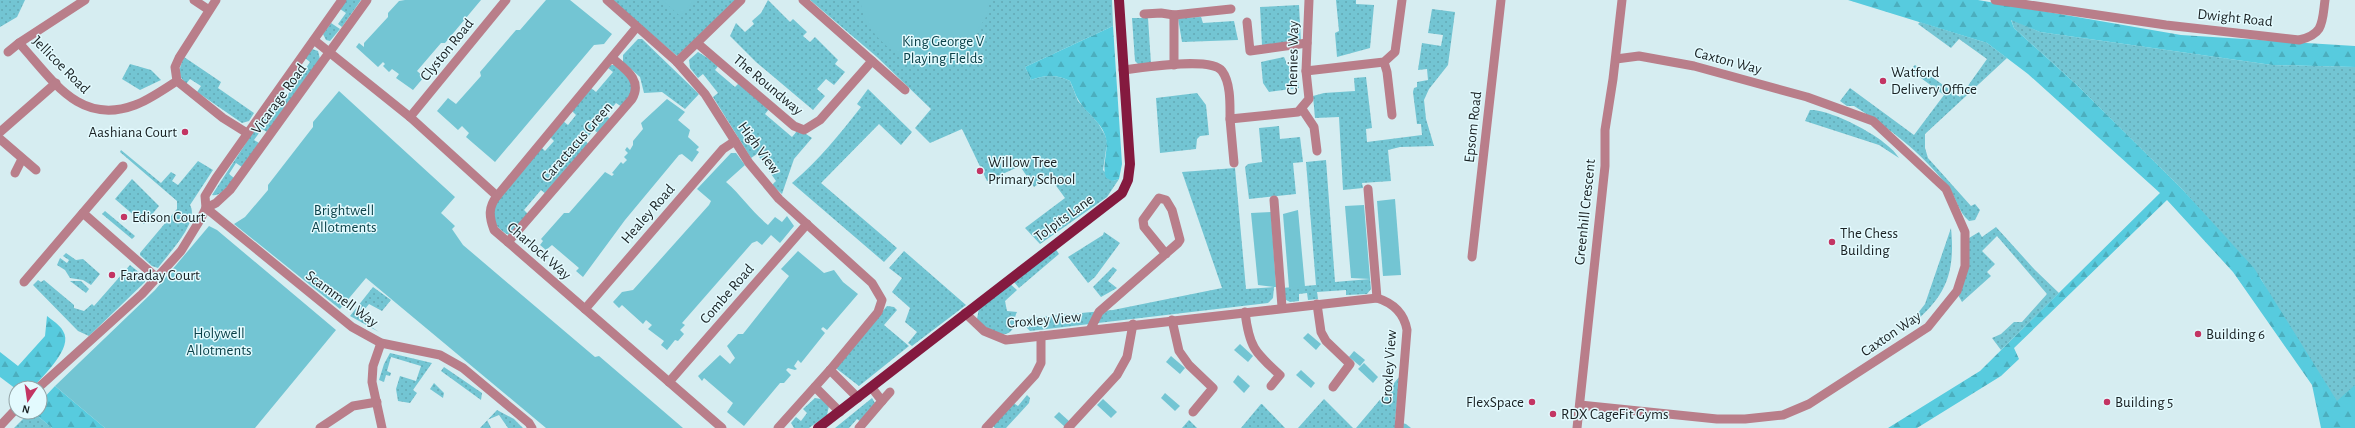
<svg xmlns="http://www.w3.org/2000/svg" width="2355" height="428" viewBox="0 0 2355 428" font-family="'Alegreya Sans',sans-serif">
<defs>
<pattern id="grass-dots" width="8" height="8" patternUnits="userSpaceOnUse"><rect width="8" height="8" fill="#73c5d3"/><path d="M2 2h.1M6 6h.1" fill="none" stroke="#63a9b5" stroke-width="1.8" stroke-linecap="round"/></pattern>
<pattern id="forest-firs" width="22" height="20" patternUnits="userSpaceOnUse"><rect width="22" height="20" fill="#57cbde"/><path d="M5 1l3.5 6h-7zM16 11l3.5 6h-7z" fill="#4baebe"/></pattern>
</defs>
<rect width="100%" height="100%" fill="#d6edf1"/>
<g fill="url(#grass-dots)">
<polygon points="0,0 25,0 17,17 0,27"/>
<polygon points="346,0 361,0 342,27 338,24 346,13 340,9"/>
<polygon points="611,0 736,0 677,56"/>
<polygon points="768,0 790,22 793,19 807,32 803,36 810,42 815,37 838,60 835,64 845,72 834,85 826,79 817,89 825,96 813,110 756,62 730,36 736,23 745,32 754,24 752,21 761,13"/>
<path d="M810,0H1112L1113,26L1025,67L1031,80C1045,75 1056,74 1070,81L1078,101L1098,123L1105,135L1107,143L1103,170L1113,181L1119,179L1107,197L1040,244L1025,228L1065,198L1049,176L1034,187L1020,166L987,181L962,129L930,143L915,128L931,109L877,57Z"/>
<polygon points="1336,0 1356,0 1356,4 1374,5 1370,48 1337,57 1335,33 1339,31"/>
<polygon points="1299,5 1301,43 1262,45 1260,7"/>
<polygon points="1432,9 1455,12 1448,65 1429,89 1424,100 1426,119 1434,146 1400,147 1388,150 1391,181 1362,183 1363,188 1343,190 1339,117 1315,118 1313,96 1324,93 1355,91 1354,78 1366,77 1372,128 1366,129 1367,142 1422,135 1421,124 1417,124 1413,92 1414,88 1417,87 1417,82 1428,80 1427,69 1418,70 1422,43 1441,46 1443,35 1428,33"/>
<polygon points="1201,17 1203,23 1234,21 1238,40 1182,42 1178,18"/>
<polygon points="1132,18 1148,18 1151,64 1138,64 1135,61"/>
<polygon points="2011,19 2040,32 2272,65 2355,67 2355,428 2342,428 2261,279 2182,189 2078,86 2014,28"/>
<path d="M1920,22L1987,43L2007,58L1925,134V148L1928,158L1971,206L1975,204L1980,210L1975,220L1969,221C1958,212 1956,196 1947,185C1917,149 1893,131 1854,106H1847L1840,101L1850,88L1914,135L1944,95L1910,70L1915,65L1960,97L1987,59L1959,39L1951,48L1918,24Z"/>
<polygon points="331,23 340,29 330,41 326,40 323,34"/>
<polygon points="638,39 642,39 699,94 685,109 662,92 644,93 640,77 623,62 623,55"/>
<path d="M312,49L318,51L320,59L267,132L262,129L254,140L259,143L242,167L236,163L229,174L234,178C229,185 221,197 212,195L276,97L284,101L294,85L288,81L295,71L302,74L310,62L305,58Z"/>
<polygon points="698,52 719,65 715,70 735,87 739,83 769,109 765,114 792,137 797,131 806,134 812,138 794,159 782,194 772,185 776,181 757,154 751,158 713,97 718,93 703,74 698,78 690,68 689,60"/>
<path d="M184,57L221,82L218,88L254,113L249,121L242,123L197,92L201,86L190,79L186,84C177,74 179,69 184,57Z"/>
<polygon points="1284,57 1288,66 1296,67 1299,88 1269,92 1263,83 1261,62"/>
<polygon points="130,64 151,70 161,80 140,90 122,79"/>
<path d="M611,65H615L630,75L633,91L622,107L616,103L606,115L611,120L599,134L594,130L585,140L589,145L547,195L541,190L524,210L529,215L509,235C500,231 495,225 492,216L499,194L541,147L545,151L554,141L550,137L563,121L568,125L576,115L572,111L591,88L596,92L613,72L608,68Z"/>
<path d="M868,89L912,132L901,145L879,124L821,183L897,248L884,262L792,183C819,160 840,134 861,107L857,104Z"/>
<polygon points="1197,93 1206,105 1209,135 1200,136 1197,139 1196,149 1160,153 1156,98"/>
<path d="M1810,110C1831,109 1889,139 1899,158L1879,145L1805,121Z"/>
<polygon points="1279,126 1280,139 1300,137 1303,162 1293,163 1296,194 1249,199 1245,167 1248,164 1262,162 1259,128"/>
<path d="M121,150L161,183L171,172L176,175L172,181L178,185L198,161L213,170L190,205C200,222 168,254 158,268L152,266L140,255V253L177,209V201L120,152Z"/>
<polygon points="1326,160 1335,282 1370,279 1371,289 1367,294 1346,295 1346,290 1317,292 1318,299 1308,300 1307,293 1299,294 1299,301 1290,302 1284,299 1282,288 1316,285 1306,162"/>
<polygon points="1235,168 1246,289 1274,287 1273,298 1268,303 1030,331 1018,319 1113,310 1222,288 1182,172"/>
<polygon points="132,179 159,206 144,224 115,199"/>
<polygon points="105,211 135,236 132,239 102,214"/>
<polygon points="1996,227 2035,270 2059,293 2001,350 1992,338 2001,334 2014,322 2022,322 2047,294 1997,236 1982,251 1995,264 1987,272 1991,276 1962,302 1958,295 1969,238 1979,232 1982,237"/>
<path d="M1951,228C1956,279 1943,300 1904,331L1925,304Z"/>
<polygon points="1104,232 1120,243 1095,277 1088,283 1068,257 1103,235"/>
<polygon points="1055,248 1059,254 1019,288 1013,281"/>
<polygon points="904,251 966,305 912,346 908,343 917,332 905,322 910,308 892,292 902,278 889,268"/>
<polygon points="66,253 76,260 83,259 100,274 91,285 83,280 70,278 65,270 57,265 60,258 67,263 69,260 63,256"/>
<polygon points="130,265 145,277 145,282 89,336 78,331 33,285 38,280 41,282 44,280 74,305 74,308 84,311 92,304 94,306"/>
<polygon points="1113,267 1117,270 1108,281 1117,288 1101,297 1093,287"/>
<polygon points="70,281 81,281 89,289 86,293"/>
<path d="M1009,283L1017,290L1005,301L1007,311L1017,312C1014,317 1015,323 1013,328C1006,343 982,326 977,319L979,308Z"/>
<polygon points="373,287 391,300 382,311 369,304 360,315 365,319 368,316 371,318 367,324 379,332 350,316"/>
<polygon points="887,306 894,307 897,310 884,325 909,346 859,386 837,369 837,364"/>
<polygon points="390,353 432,363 413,390 417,393 410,403 398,401 396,389 400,376 416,381 421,366 391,357 387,371 391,373 390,376 386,375 384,382 379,380 384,364"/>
<polygon points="444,367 482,393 481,400 441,371"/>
<polygon points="1400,376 1395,421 1406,424 1411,428 1356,428"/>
<polygon points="434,383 444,393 443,398 430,389"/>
<polygon points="1027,395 1030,398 1029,403 1006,428 995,428 992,425 1012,402 1018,406"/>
<polygon points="815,398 821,399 829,406 827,415 809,428 794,428 791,423 796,417 801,421 807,413 803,409"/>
<polygon points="872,398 875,403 861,422 857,419 849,428 835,428"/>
<polygon points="1324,399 1353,428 1298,428"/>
<polygon points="1261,404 1262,404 1285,428 1241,428"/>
<polygon points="497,410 514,419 523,428 508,428 499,415 487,420 491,428 480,428"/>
<polygon points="30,412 33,412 52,428 14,428"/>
<polygon points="1189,420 1197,428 1182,428"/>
</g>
<g fill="url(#forest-firs)">
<polygon points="1848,0 1978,0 2181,35 2355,46 2355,67 2272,65 2040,32 2011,20 2014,28 2078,86 2182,189 2254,268 2337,401 2355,385 2355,428 2321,428 2312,385 2233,272 2167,200 2014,348 2019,359 2001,376 1917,428 1888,428 1980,371 2160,193 2028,74 1987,43"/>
<path d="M1113,26L1122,164L1119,179L1113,181L1106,178C1101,164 1110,149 1105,135C1100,121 1086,113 1079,101C1075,95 1073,87 1070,81C1056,74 1045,75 1031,80L1025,67Z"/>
<path d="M47,316C52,320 60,325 63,331C74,348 43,375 33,388L16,389L0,377V352L18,366L45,336Z"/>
<polygon points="55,386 105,428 52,428 33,412 40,412 40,402"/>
</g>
<g fill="#73c5d3">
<polygon points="405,0 481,0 445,43 441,43 417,71 424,77 413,90 396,78 399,74 392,69 389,72 383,66 385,64 383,62 378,67 356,47 359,43 364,47 364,43 388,17 388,13 399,1"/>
<polygon points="546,0 570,0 612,34 604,44 594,45 495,162 466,137 469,133 462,126 458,130 437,111 448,98 456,104 481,76 480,72 516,30 520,30"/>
<polygon points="662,0 694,0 680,16"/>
<path d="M861,0H989L988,12L985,19C975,33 960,56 942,62C934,65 921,66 912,62C891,54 859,25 861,0Z"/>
<polygon points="339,91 455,197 441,213 455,226 452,229 463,245 595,357 599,356 683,428 546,428 366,278 340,309 234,224 245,217 268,190 268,185 313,127 313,122"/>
<polygon points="667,99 685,112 678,120 690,130 688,137 699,147 696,150 699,152 692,162 682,154 679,155 625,220 583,277 576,271 579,268 552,245 546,250 540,245 543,241 541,239 564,213 569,213 605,172 612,176 614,174 612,173 621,162 623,164 627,160 624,157 628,153 625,150 627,147 630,150 633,145 633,141 643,129 641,123"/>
<path d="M731,153H736L745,165L726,182C742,196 752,212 768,225L775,217L782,222L787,216L794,226L780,243L771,235L762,245L757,241L752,243L682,323L685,325L680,330L684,334L678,341L675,340L667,350L661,345L664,341L648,329L652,325L646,320L643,324L622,305L619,308L613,302L622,292L633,290L709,205L711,201L697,189Z"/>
<polygon points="1395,199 1401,275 1383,276 1377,201"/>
<polygon points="1364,205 1370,279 1351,278 1345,206"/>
<polygon points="1298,210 1305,287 1289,288 1283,214"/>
<polygon points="1271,212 1276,287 1274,287 1258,285 1251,213"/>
<polygon points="209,226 217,230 336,330 255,428 105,428 55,386 155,290"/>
<polygon points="798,251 824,273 834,270 843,282 858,294 827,330 823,327 821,329 825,333 801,363 798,360 794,366 797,369 795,370 788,368 786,370 791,375 784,383 780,383 744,426 727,412 733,403 704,378 702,381 698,376 720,355 730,364 735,358 727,346 738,334 743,334 789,276 781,269"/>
<polygon points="1308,333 1321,344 1316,350 1303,338"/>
<polygon points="1240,344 1253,356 1248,362 1234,350"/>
<polygon points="1354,351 1365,360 1360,366 1349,357"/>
<polygon points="1171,356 1185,368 1180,374 1166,362"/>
<polygon points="1364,363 1378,377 1373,383 1358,369"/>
<polygon points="1301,370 1315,383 1311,388 1296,375"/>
<polygon points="1238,375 1250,386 1244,393 1233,382"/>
<polygon points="1165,393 1180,406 1175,411 1161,398"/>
<polygon points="1103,399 1117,412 1111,418 1097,405"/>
<polygon points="1059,412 1070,422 1065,427 1054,417"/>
</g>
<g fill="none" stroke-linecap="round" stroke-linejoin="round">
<g stroke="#b97e8a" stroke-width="9">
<path d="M85,0L19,43C53,80 79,126 135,105C149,100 164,89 177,81"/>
<polyline points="194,0 209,10"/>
<polyline points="216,0 179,58 175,67 177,81 223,118 247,133"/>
<polyline points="607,0 677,62 705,94 749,163 779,199 872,283 882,300 878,312 830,370 778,428"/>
<polyline points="803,0 905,90"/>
<path d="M1995,0L2166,25L2299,40C2324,34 2322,23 2325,0"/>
<polyline points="1144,14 1161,13 1174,15 1231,9"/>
<polyline points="1247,22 1250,51 1307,43"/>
<path d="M314,40L410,117L497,196C488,207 489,217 494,230L722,428"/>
<polyline points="697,43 794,126 804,130 820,120 872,61"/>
<polyline points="8,52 19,43"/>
<polyline points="677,62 741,0"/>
<polyline points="1384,62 1387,72 1392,115"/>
<polyline points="1174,65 1174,15"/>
<path d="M1123,70C1141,68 1211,56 1222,71C1231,83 1230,105 1230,119L1298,112L1309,99L1306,71L1309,0"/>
<polyline points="1306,71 1384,62 1395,52 1402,0"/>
<polyline points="1302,109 1314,127 1317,151"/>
<polyline points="410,117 506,0"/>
<polyline points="1230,119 1234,163"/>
<polyline points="0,132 56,83"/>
<polyline points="0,139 36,170"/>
<polyline points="15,173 22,159"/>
<polyline points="1368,189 1377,298"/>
<polyline points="497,196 636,28"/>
<polyline points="1274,200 1282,307"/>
<polyline points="206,208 352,327 381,343 440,355 463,368 529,423 532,428"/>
<polyline points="206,208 216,203 230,190 367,0"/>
<polyline points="83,213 157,278"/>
<path d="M508,242L632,99C643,80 625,69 612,58"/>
<polyline points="1472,257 1501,0"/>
<polyline points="24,282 123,166"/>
<polyline points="1317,304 1321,332 1326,341 1350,364 1333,387"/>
<polyline points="585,309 723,149 735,141"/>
<path d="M1245,312C1249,346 1254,352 1280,375L1271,386"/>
<path d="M965,313L984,331L1006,340L1377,298C1393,303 1404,313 1407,330L1399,428"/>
<polyline points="1172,320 1179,351 1189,365 1213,388 1193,412"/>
<polyline points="1090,330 1099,312 1178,243 1180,240 1172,210 1166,200 1159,198 1143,220 1144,227 1166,254"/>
<polyline points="381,343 373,366 372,382 382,428"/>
<polyline points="830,370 858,398"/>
<polyline points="669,382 807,224"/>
<polyline points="815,387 840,412"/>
<polyline points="38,388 142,294 181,251 200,220 206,208 205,196 216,178 342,0"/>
<polyline points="882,401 890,392"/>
<polyline points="1580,405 1717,419 1745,419 1783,415 1809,404 1928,327 1957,291 1965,266 1965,232 1946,189 1873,121 1807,97 1694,66 1639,56 1616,59"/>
<polyline points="0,426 16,409"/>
<polyline points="320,428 353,406 377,402"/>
<polyline points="859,428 882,401 872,388"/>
<polyline points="986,428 1035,375 1041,363 1041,336"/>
<polyline points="1068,428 1117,375 1127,357 1133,324"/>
<polyline points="1577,428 1605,166 1605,130 1613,79 1622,0"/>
</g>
<polyline stroke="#841a3f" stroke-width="10" points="818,428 1122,193 1128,180 1130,164 1119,0"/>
</g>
<g fill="#c33563" stroke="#e3fafe" stroke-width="1.5">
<circle cx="1883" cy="81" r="4"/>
<circle cx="185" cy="132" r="4"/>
<circle cx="980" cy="171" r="4"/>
<circle cx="124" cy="217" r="4"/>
<circle cx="1832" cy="242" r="4"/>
<circle cx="112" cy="275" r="4"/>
<circle cx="2198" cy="334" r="4"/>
<circle cx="1532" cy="402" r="4"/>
<circle cx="2107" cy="402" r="4"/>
<circle cx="1553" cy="414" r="4"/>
</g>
<g text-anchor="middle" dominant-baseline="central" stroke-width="3" stroke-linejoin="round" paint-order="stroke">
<g font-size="15" fill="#192123" stroke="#e3fafe">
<text transform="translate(2235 18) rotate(6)">Dwight Road</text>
<text transform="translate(447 50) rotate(-51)">Clyston Road</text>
<text transform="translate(1293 58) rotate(-89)">Chenies Way</text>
<text transform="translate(1728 61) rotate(15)">Caxton Way</text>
<text transform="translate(61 65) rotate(45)">Jellicoe Road</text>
<text transform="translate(768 85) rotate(40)">The Roundway</text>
<text transform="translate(279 99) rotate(-54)">Vicarage Road</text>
<text transform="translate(1473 127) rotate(-84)">Epsom Road</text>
<text transform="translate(577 142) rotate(-49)">Caractacus Green</text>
<text transform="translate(759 148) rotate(54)">High View</text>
<text transform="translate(1585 212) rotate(-84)">Greenhill Crescent</text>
<text transform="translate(648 214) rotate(-49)">Healey Road</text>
<text transform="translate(1064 218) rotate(-36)">Tolpits Lane</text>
<text transform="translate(539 251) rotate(41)">Charlock Way</text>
<text transform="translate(727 294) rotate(-49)">Combe Road</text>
<text transform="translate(342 299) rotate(36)">Scammell Way</text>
<text transform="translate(1044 320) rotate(-5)">Croxley View</text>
<text transform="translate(1891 334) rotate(-34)">Caxton Way</text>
<text transform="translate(1389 367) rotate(-86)">Croxley View</text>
</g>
<g font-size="15" fill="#0b4149" stroke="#e3fafe">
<text x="943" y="41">King George V<tspan x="943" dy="17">Playing FIelds</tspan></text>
<text x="344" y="210">Brightwell<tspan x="344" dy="17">Allotments</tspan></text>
<text x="219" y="333">Holywell<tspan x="219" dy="17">Allotments</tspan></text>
</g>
<g font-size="15" fill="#192123" stroke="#e3fafe" text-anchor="start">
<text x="1891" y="72">Watford<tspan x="1891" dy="17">Delivery Office</tspan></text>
<text x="177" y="132" text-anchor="end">Aashiana Court</text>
<text x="988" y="162">Willow Tree<tspan x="988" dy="17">Primary School</tspan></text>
<text x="132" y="217">Edison Court</text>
<text x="1840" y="233">The Chess<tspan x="1840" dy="17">Building</tspan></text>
<text x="120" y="275">Faraday Court</text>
<text x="2206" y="334">Building 6</text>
<text x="1524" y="402" text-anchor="end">FlexSpace</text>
<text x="2115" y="402">Building 5</text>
<text x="1561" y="414">RDX CageFit Gyms</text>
</g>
</g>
<g transform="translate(28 400) rotate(193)"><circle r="19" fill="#e3fafe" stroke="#92a3a6"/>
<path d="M0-3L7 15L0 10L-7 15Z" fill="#c33563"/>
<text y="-6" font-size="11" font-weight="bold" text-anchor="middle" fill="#192123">N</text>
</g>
</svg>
